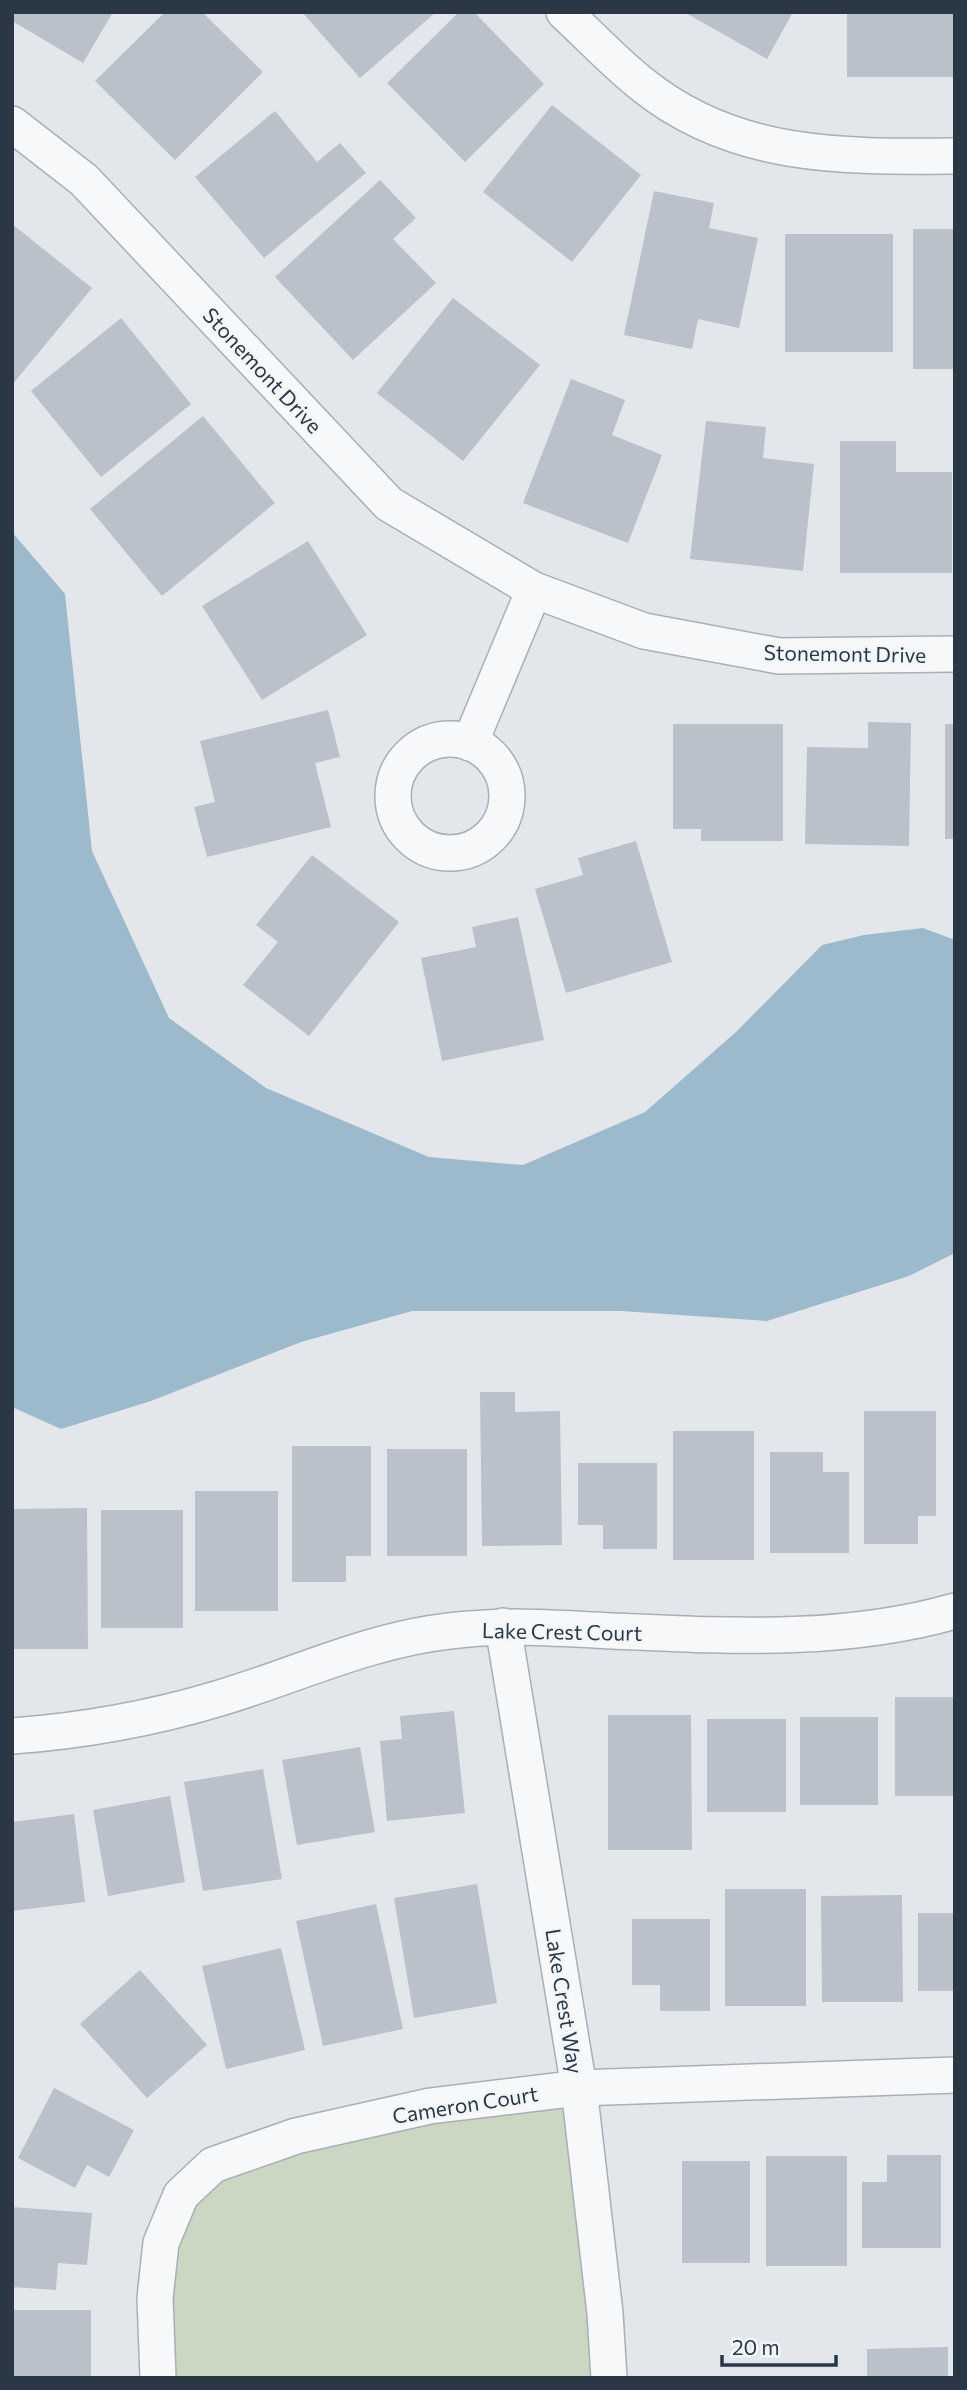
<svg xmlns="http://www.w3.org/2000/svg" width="967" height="2390" viewBox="0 0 967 2390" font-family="Commissioner,sans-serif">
<rect width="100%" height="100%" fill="#e3e7eb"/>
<polygon fill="#cbd6c3" points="579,2088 609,2378 158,2378 155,2298 213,2165"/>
<polygon fill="#9dbacd" points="12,532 65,594 92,851 169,1018 266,1088 429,1157 523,1165 645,1112 736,1032 822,945 864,935 923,928 955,940 955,1253 909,1276 767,1321 621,1311 412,1311 301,1342 151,1401 61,1429 12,1407"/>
<g fill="#bac1ca">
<polygon points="12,12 113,12 83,63 12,21"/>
<polygon points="165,12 202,12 263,72 175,160 95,81"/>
<polygon points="302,12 436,12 360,78"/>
<polygon points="459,12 474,12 544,84 465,162 387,83"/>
<polygon points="684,12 793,12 767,59"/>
<rect x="847" y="12" width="108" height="65"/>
<polygon points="552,105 641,175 572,262 483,192"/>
<polygon points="275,111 317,162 340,143 366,173 264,258 195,177"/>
<polygon points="380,180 416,218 393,239 436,283 353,360 275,277"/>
<polygon points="654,191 714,203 709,228 758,238 739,328 698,319 692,349 624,335"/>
<polygon points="12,224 92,288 12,385"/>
<rect x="913" y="229" width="42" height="140"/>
<rect x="785" y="234" width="108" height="118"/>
<polygon points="453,298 540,365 463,461 377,393"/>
<polygon points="121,318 191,404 101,477 31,391"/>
<polygon points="571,379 625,400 612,435 662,455 628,543 523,503"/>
<polygon points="203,416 275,503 162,596 90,509"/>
<polygon points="706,421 766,427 763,458 814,464 803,571 690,559"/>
<polygon points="840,441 896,441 896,472 952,472 952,573 840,573"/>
<polygon points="308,541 367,635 262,700 202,606"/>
<polygon points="328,710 340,757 315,763 331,827 207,857 194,807 215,802 200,741"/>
<polygon points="868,722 911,723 909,846 805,844 807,747 868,748"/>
<polygon points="673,724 783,724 783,841 701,841 701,829 673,829"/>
<rect x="945" y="724" width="10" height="115"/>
<polygon points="636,841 672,962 566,993 535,889 583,875 578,858"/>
<polygon points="312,855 399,922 309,1036 243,985 278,942 256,925"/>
<polygon points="518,917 544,1040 442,1061 421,958 476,947 472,927"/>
<polygon points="480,1392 515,1392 515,1412 560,1411 562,1545 482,1546"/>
<polygon points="864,1411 936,1411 936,1516 918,1516 918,1544 864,1544"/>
<rect x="673" y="1431" width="81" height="129"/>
<polygon points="292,1446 371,1446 371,1556 346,1556 346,1582 292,1582"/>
<rect x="387" y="1449" width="80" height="107"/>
<polygon points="770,1452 823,1452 823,1472 849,1472 849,1553 770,1553"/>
<polygon points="578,1463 657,1463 657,1549 603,1549 603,1525 578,1525"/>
<rect x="195" y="1491" width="83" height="120"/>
<polygon points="87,1508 88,1649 12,1649 12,1509"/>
<rect x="101" y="1510" width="82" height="118"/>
<rect x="895" y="1697" width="60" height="99"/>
<polygon points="454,1711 465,1813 387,1821 380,1741 402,1739 400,1716"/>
<polygon points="608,1715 691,1715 692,1850 608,1850"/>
<rect x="800" y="1717" width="78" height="88"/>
<rect x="707" y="1719" width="79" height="93"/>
<polygon points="360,1747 375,1832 297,1845 282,1760"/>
<polygon points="263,1769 282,1879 203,1891 184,1782"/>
<polygon points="170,1796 185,1882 108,1896 93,1810"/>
<polygon points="74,1814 85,1902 12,1911 12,1822"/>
<polygon points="477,1884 497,2003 414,2018 394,1898"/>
<rect x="725" y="1889" width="81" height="117"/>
<polygon points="902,1895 903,2002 822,2002 821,1896"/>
<polygon points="376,1904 403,2029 323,2046 296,1921"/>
<rect x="918" y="1913" width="37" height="78"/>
<polygon points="632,1919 710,1919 710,2011 660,2011 660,1985 632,1985"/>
<polygon points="281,1948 305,2050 226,2069 202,1966"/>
<polygon points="140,1970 207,2045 147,2098 80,2024"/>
<polygon points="54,2088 134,2130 109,2177 87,2165 75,2188 18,2158"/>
<polygon points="887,2155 941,2155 941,2248 862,2248 862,2182 887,2182"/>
<rect x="766" y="2156" width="81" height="110"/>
<rect x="682" y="2161" width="68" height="102"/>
<polygon points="12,2207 92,2213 87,2265 58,2263 56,2290 12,2287"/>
<rect x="12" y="2310" width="79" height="68"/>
<polygon points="948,2347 948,2378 867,2378 867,2349"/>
</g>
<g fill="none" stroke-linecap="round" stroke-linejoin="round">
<g stroke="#a8afb6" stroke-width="38">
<g id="minor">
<path d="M564,12C590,36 615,63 643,85C735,159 844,157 955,156"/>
<polyline points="12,124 84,180 389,504 534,590 644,631 779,656 955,654"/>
<circle cx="450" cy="796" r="57"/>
<polyline points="470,743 534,590"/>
<polyline points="503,1626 579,2088 605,2313 609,2378"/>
<path d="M12,1736C82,1731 154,1718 220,1698C297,1675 369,1640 449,1631C504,1624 558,1628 613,1631C728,1636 843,1643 955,1611"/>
<polyline points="158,2378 155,2298 161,2243 181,2195 213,2165 296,2136 430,2106 579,2088 955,2075"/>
</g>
</g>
<use href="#minor" stroke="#f6f8f9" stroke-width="35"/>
</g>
<g text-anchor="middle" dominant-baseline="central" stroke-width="5" stroke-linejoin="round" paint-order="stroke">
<g font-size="21" fill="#2a3745" stroke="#f3f6f8">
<text transform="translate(263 370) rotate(47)">Stonemont Drive</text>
<text transform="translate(845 653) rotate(1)">Stonemont Drive</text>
<text transform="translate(562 1631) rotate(1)">Lake Crest Court</text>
<text transform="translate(565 2001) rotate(81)">Lake Crest Way</text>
<text transform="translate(465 2104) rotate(-9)">Cameron Court</text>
</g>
</g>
<rect width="967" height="2390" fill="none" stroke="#2a3745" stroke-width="28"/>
<path d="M722 2355v10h114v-10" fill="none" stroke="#2a3745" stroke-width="3.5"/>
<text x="732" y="2355" font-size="21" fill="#2a3745" stroke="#f3f6f8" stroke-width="5" paint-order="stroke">20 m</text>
</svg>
